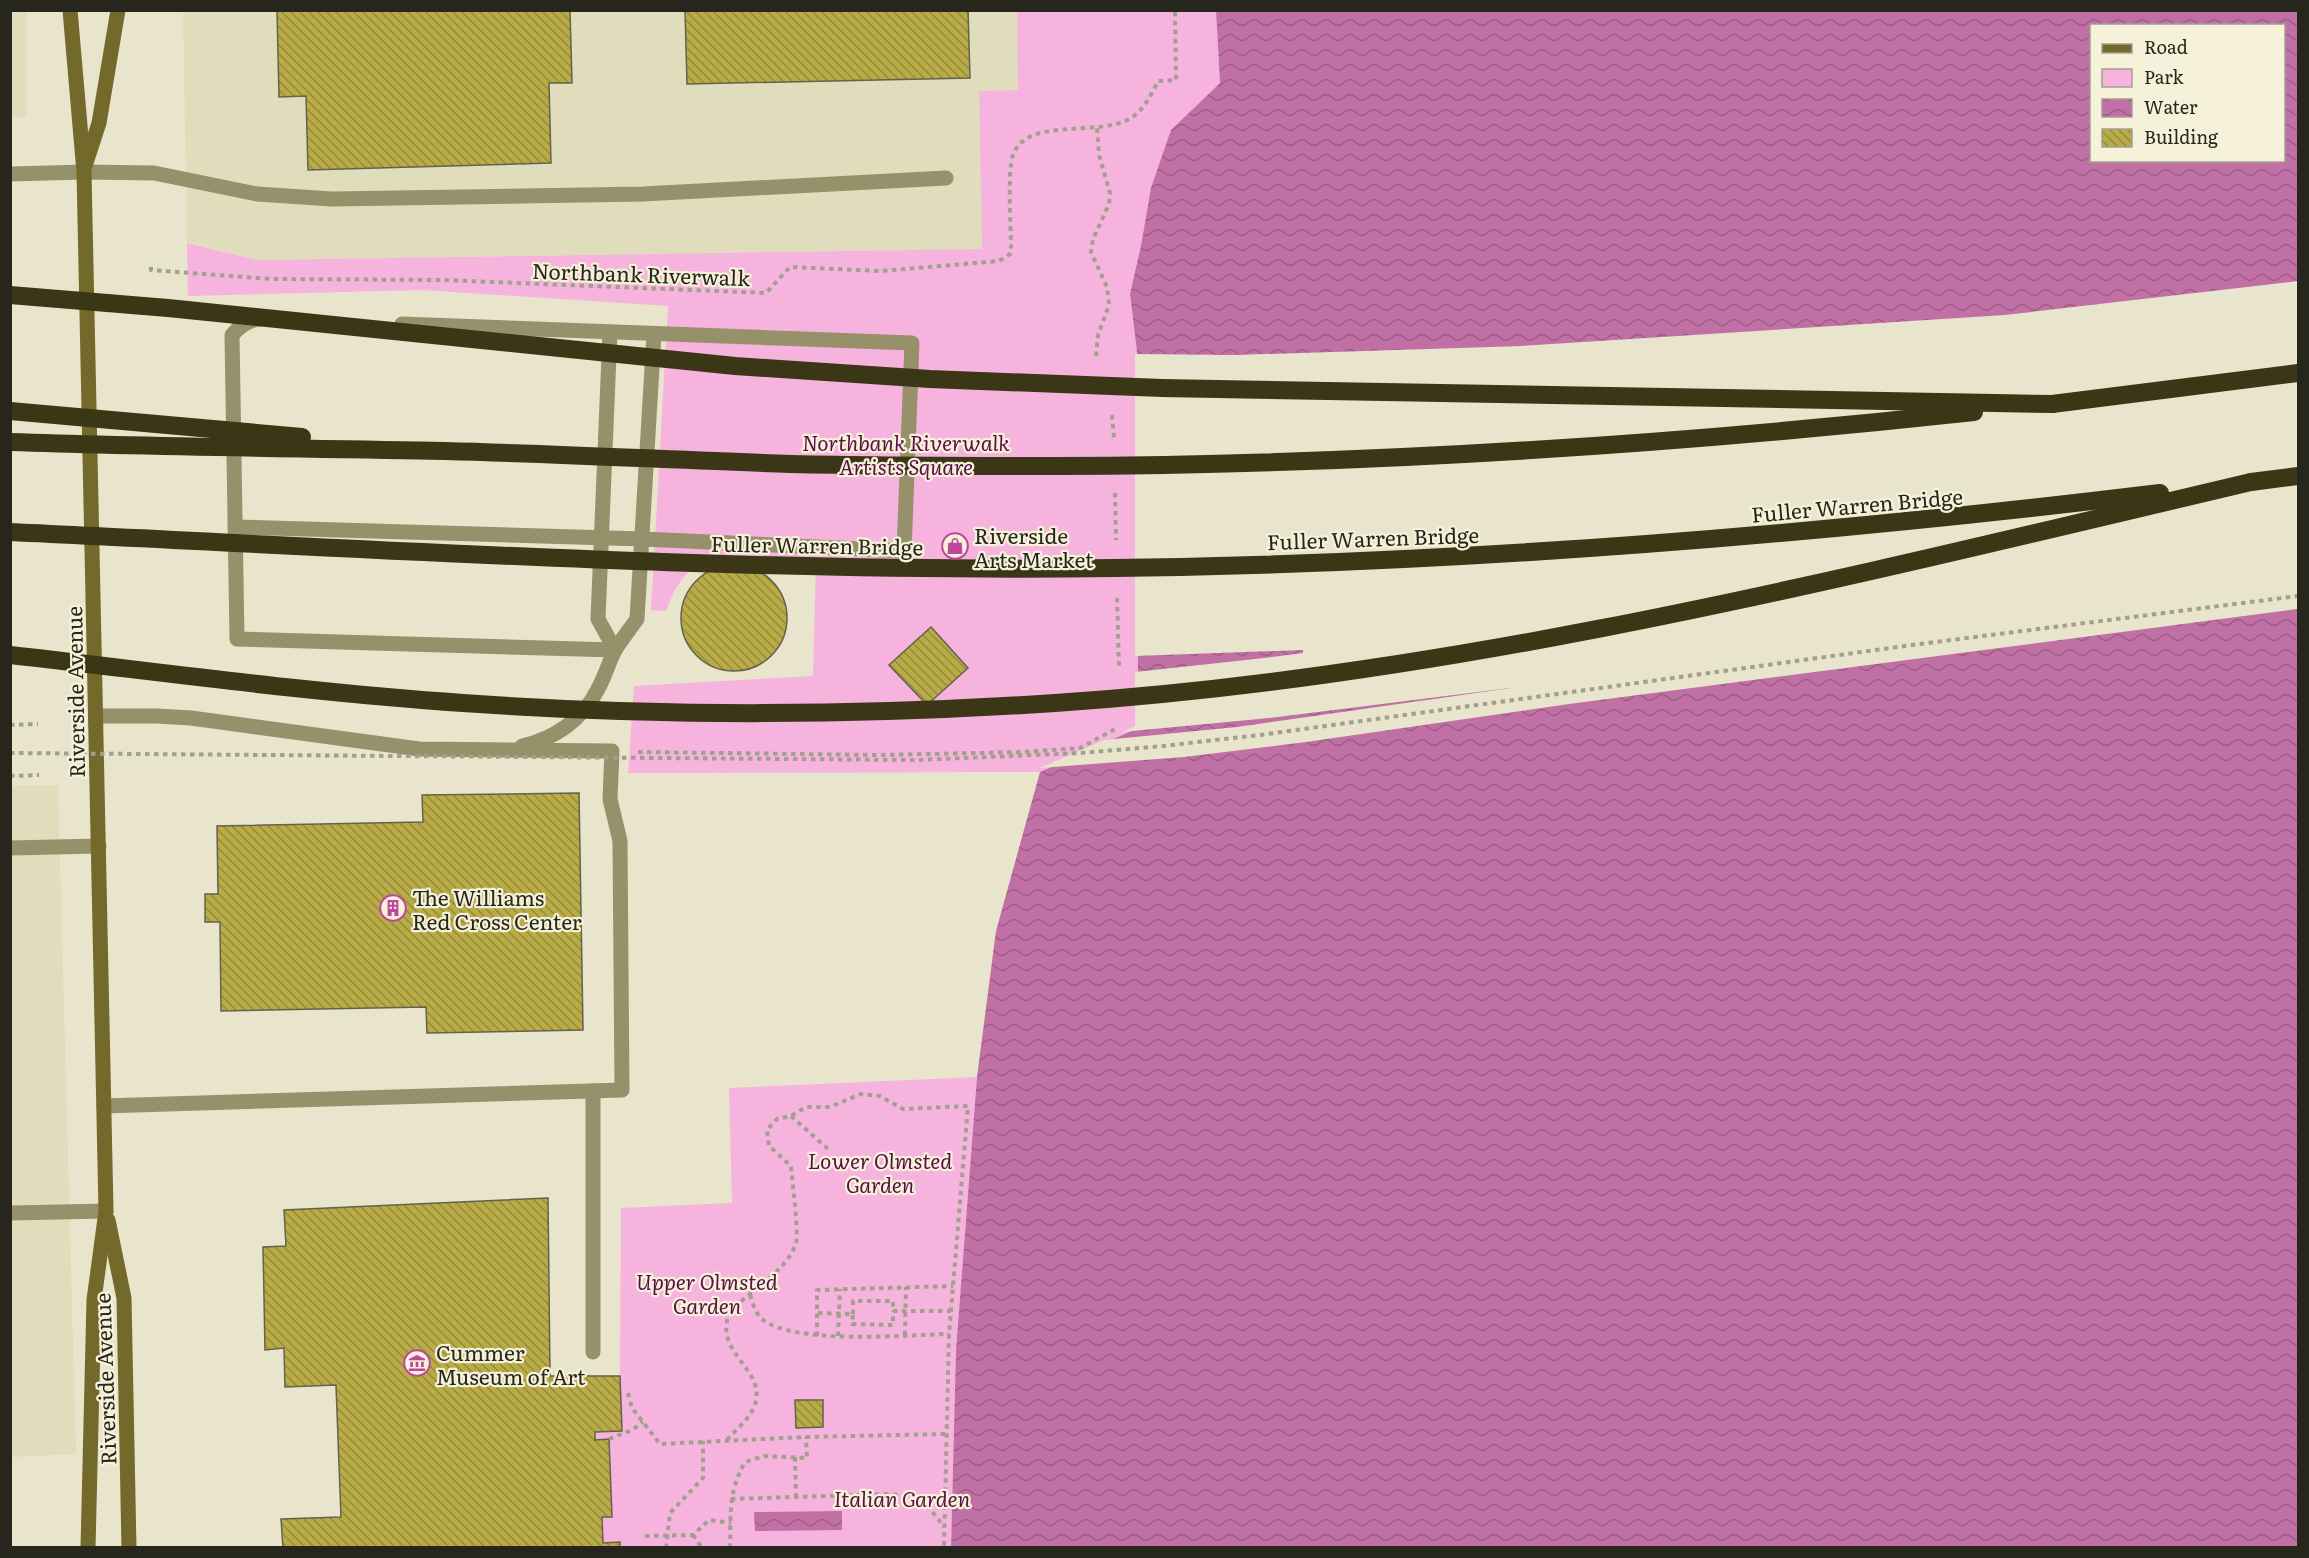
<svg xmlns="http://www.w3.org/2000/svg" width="2309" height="1558" viewBox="0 0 2309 1558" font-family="Literata,serif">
<defs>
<pattern id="water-waves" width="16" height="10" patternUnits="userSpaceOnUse" patternTransform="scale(1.5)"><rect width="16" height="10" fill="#c170a6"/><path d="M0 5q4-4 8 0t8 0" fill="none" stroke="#9d5c87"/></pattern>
<pattern id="building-back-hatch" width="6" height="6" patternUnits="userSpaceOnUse" patternTransform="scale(1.5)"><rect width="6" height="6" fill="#b9ac47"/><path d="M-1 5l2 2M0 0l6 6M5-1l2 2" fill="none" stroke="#968c3b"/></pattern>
</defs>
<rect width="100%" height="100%" fill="#e8e5cc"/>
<g fill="#e0ddbc">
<polygon points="10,11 26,11 26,117 11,117"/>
<polygon points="183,11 1017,11 1018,90 979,91 982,249 257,260 187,242"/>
<polygon points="58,785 76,1454 11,1457 10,786"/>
</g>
<g fill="#f6b3de">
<path d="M1017,11H1216L1220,83L1171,130L1130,294L1137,352L1138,728L1040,772L628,773L634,686L813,676L816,561L695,566C680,578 673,592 666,611L651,610L668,306L422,290L188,296L187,243L257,260L982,249L979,91L1018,90Z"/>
<polygon points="977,1077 956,1350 951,1547 620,1548 620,1542 603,1543 602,1517 612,1516 609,1440 595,1440 595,1432 622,1431 620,1376 621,1208 732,1203 729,1088"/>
</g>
<g fill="url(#water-waves)" fill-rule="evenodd">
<path d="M1216,11H2298V1547L951,1548L956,1350L977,1077L996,931L1040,772L1138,728L1137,352L1130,294L1141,246L1151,188L1171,130L1220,83ZM2092,26H2284V160H2092Z"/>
<polygon points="842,1511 842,1530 755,1531 754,1512"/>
</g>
<polygon fill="#e8e5cc" points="2298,281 2298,609 1569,704 1306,742 1184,757 1040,768 1104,740 1237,727 1518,687 1269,718 1122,732 1135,726 1135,672 1255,659 1303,653 1303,650 1135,656 1135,354 1234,355 1522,346 2005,315"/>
<g fill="url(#building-back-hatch)" stroke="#64614c" stroke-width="1.5">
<polygon points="277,10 570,10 572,83 549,83 551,163 308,170 306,96 279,97"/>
<polygon points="685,10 968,10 970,78 687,84"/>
<circle cx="734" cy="618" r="53"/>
<polygon points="931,627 968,668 927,705 889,665"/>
<polygon points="579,793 583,1030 427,1033 426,1007 221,1011 220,922 205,922 205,894 218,894 217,826 423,822 422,795"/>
<polygon points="548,1198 550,1376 620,1376 622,1431 595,1432 595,1440 609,1439 612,1517 602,1517 603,1543 620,1542 620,1548 283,1548 281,1519 341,1517 336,1385 285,1387 284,1348 265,1350 263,1247 286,1246 284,1210"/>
<polygon points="795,1400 823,1400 823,1427 796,1428"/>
</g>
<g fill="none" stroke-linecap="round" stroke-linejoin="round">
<g stroke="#a2a08c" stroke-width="4" stroke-dasharray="4.5 4.5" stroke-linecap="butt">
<path d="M151,267V270L271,279L443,280L766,293L790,267L881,271L999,261L1010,254L1011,247C1011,225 1007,173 1013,155C1027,116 1097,138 1131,118C1145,109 1151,95 1158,81L1176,80L1175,10"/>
<polyline points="1096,356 1098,335 1109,305 1107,287 1091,252 1093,239 1109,204 1110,193 1099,155 1097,128"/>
<polyline points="1112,415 1114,438"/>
<polyline points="1115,493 1116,540"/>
<polyline points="1117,598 1119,669"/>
<polyline points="10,725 38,724"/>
<polyline points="638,752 879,755 1023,752 1080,748 1117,728"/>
<polyline points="10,776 39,775"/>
<polyline points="791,1116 830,1151"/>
<path d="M750,1295C753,1303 755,1313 762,1319C793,1345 907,1335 949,1334"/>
<polyline points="818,1313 853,1314 852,1324 893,1325 893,1311"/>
<polyline points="853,1314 853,1301 893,1301 893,1311 951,1311"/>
<polyline points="905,1335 906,1287"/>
<polyline points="817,1336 817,1290 953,1286"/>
<polyline points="838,1336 840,1289"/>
<polyline points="628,1393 632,1408 660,1444 806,1437 946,1434"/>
<polyline points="609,1439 632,1430 643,1422"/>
<path d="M727,1440C734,1432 743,1424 749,1416C777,1375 719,1359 727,1321C732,1298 784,1279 796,1243C799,1233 792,1181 791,1166L769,1146L767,1130L777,1119L791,1116L806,1107H830L861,1094L880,1096L903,1109L968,1106L949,1334L944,1548"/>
<polyline points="795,1457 796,1497"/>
<path d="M731,1499L888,1494C920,1496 925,1501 944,1527"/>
<polyline points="693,1535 702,1548"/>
<polyline points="645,1536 693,1535 709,1520 731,1523"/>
<polyline points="666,1548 670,1513 703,1478 703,1441"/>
<path d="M730,1548C731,1514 728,1492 745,1462L764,1456L807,1458L806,1437"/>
</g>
<g stroke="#96916a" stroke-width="15">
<polyline points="84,172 154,173 257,194 332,199 643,194 946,178"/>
<path d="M261,319C249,319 240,326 232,335L237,639L615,650"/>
<polyline points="610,332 598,619 615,650"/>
<polyline points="235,527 643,539 904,551 912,343 402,324"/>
<polyline points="96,716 157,716 191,718 419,749 612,751 610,799 620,841 622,1090 104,1106"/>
<path d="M522,746C555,739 583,719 598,689C605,676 609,662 615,650C622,639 630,629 637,619L654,334"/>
<polyline points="10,848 99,846"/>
<polyline points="593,1352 593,1091"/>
</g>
<g stroke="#96916a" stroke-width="15">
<polyline points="10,174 84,172"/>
<polyline points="10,1213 106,1211"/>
</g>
<g stroke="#72692b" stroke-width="15">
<polyline points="70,10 84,172 106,1211 94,1300 88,1548"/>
<polyline points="85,166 99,123 118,10"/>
<polyline points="108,1220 124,1298 129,1548"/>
</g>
<g stroke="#3a3616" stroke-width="18">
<polyline points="2052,404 2298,373"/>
<polyline points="2251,482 2298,476"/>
</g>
<polyline stroke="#a2a08c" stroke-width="4" stroke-dasharray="4.5 4.5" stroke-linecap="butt" points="10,753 917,760 1080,753 1163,746 1260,735 1912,645 2298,596"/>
<g stroke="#3a3616" stroke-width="18">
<polyline points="10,295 168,308 735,366 930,379 1162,388 2052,404"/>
<polyline points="10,411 302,437"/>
<path d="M10,442C155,447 300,448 445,451C560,454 676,460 791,464C880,466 969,466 1057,466C1364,465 1670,445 1974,412"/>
<path d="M10,532C378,549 746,573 1114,568C1464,564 1813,535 2160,493"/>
<path d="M10,655C161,672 312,693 463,703C660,717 858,716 1055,703C1461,676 1856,575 2251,482"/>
</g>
</g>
<defs>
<g id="shop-ring" transform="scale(1.35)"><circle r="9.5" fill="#f5f2d9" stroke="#be469b" stroke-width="1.5"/><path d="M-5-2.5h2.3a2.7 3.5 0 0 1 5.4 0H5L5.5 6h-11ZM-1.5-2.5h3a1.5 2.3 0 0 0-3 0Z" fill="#be469b"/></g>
<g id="building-ring" transform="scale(1.35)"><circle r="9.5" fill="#f5f2d9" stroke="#be469b" stroke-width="1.5"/><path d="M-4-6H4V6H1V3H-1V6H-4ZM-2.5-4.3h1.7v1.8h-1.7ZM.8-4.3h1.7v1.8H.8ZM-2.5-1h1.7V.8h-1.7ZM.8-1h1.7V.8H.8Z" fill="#be469b"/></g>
<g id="museum-ring" transform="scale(1.35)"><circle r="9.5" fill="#f5f2d9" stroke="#be469b" stroke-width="1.5"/><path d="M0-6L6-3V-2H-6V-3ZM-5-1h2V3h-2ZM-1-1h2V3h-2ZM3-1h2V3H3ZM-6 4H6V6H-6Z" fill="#be469b"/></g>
</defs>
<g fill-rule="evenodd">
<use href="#shop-ring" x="955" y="546"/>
<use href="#building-ring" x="393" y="908"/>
<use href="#museum-ring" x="417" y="1363"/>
</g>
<g text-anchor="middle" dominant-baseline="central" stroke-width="4.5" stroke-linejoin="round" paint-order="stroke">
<g font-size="21" fill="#27261d" stroke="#f5f2d9">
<text transform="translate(641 273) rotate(2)">Northbank Riverwalk</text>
<text transform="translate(1857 504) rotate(-5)">Fuller Warren Bridge</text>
<text transform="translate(1373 537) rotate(-2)">Fuller Warren Bridge</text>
<text transform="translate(817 544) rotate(1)">Fuller Warren Bridge</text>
<text transform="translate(74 692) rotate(-91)">Riverside Avenue</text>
<text transform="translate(104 1379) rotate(-92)">Riverside Avenue</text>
</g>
<g font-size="21" font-style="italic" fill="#590e46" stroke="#f5f2d9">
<text x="906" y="441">Northbank Riverwalk<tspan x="906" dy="24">Artists Square</tspan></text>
<text x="880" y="1159">Lower Olmsted<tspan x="880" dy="24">Garden</tspan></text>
<text x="707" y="1280">Upper Olmsted<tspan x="707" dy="24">Garden</tspan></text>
<text x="902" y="1497">Italian Garden</text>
</g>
<g font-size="21" fill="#27261d" stroke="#f5f2d9" text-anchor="start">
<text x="974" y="534">Riverside<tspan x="974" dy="24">Arts Market</tspan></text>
<text x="412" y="896">The Williams<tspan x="412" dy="24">Red Cross Center</tspan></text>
<text x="436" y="1351">Cummer<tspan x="436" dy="24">Museum of Art</tspan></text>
</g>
</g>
<rect width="2309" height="1558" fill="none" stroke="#27261d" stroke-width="24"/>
<rect x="2090" y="24" width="195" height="138" fill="#f5f2d9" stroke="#a3a08e" stroke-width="1.5"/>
<rect x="2102" y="44" width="30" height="9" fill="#72692b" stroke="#a3a08e" stroke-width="1.5"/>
<text x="2144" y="54" font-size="18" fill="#27261d">Road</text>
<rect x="2102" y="69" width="30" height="18" fill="#f6b3de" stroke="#a3a08e" stroke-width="1.5"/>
<text x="2144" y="84" font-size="18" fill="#27261d">Park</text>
<rect x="2102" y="99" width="30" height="18" fill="url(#water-waves)" stroke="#a3a08e" stroke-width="1.5"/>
<text x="2144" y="114" font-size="18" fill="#27261d">Water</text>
<rect x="2102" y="129" width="30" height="18" fill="url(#building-back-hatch)" stroke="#a3a08e" stroke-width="1.5"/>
<text x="2144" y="144" font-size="18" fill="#27261d">Building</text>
</svg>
